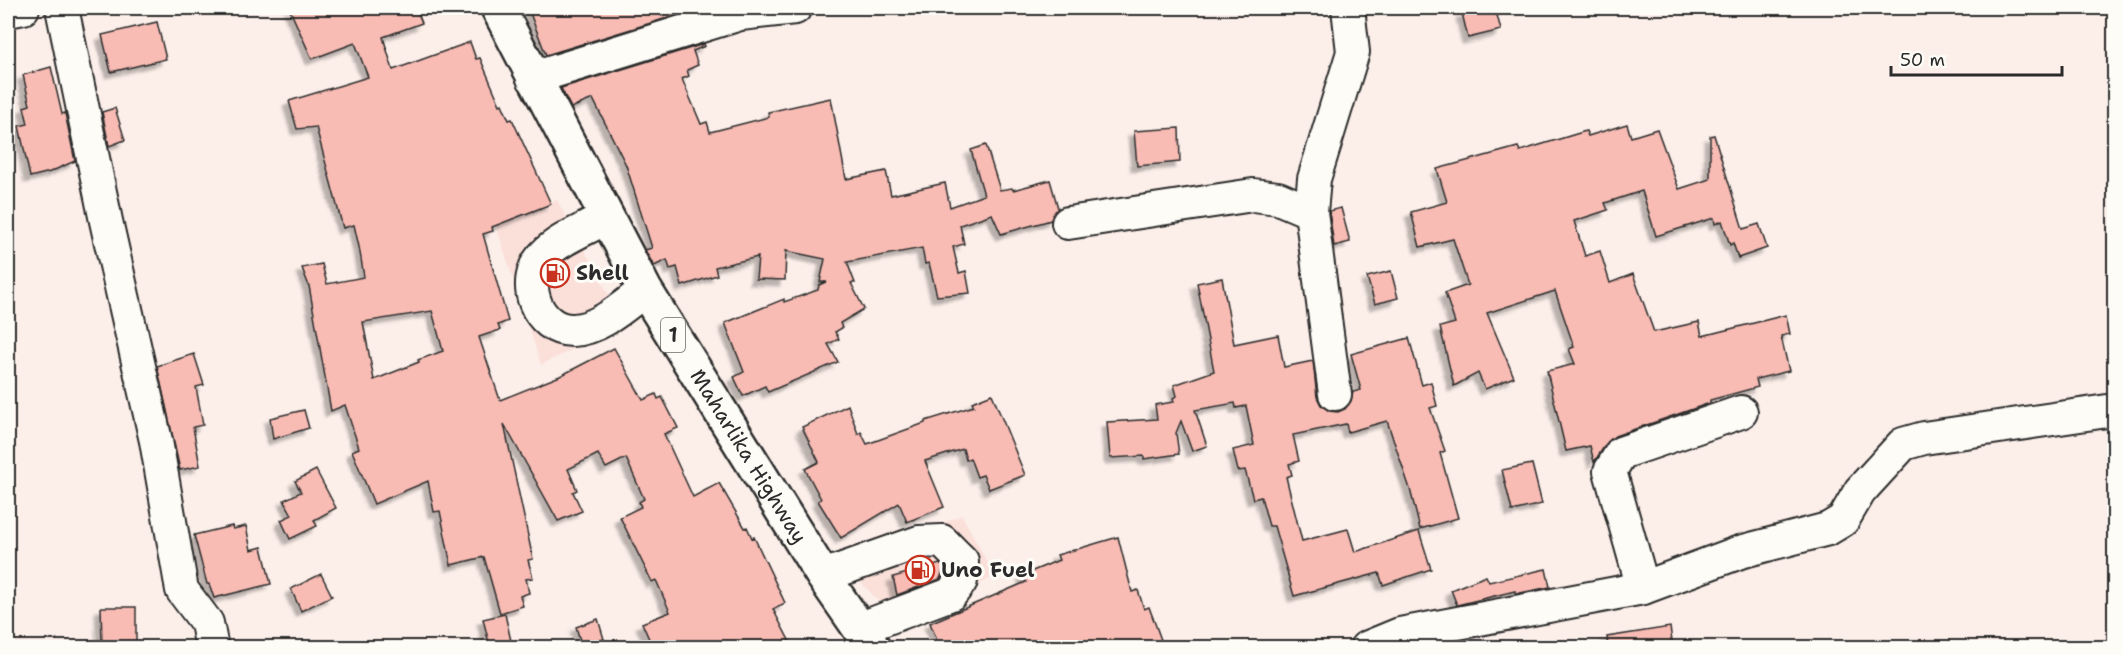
<svg xmlns="http://www.w3.org/2000/svg" width="2122" height="655" viewBox="0 0 2122 655" font-family="'Shantell Sans',sans-serif">
<defs>
<filter id="shadow"><feDropShadow dx="-5.5" dy="5.5" stdDeviation="1.5" flood-color="#0004"/></filter>
</defs>
<rect width="100%" height="100%" fill="#fcefea"/>
<filter id="ink" filterUnits="userSpaceOnUse"><feTurbulence type="fractalNoise" baseFrequency=".0167" numOctaves="2"/><feDisplacementMap in="SourceGraphic" scale="12" xChannelSelector="R" yChannelSelector="G"/><feConvolveMatrix kernelMatrix="1 2 1 2 8 2 1 2 1" color-interpolation-filters="sRGB"/></filter>
<g filter="url(#ink)">
<g fill="#fbe0da">
<polygon points="557,200 625,324 541,365 495,223"/>
<polygon points="962,515 995,576 902,627 843,563"/>
</g>
<g fill="#f8bcb4" stroke="#2b2b2b" stroke-width="1.5" fill-rule="evenodd" filter="url(#shadow)">
<path d="M289,8H416L422,23L383,37L393,70L470,42L476,59L480,58L500,105L502,104L509,120L512,119L551,204L492,227L493,231L483,234L508,321L498,325L500,330L479,337L500,400L560,376L614,348L643,400L656,394L658,399L662,397L678,428L664,434L693,497L719,483L745,528L747,527L752,538L754,537L785,603L773,609L793,648H653L642,623L670,612L656,580L652,582L620,517L641,507L639,502L644,499L626,458L606,468L598,454L568,469L577,490L573,492L582,511L558,521L504,424L533,559L528,560L533,578L526,579L529,593L520,596L523,606L500,613L484,557L451,565L440,511L434,512L428,481L374,504L352,451L359,448L345,405L331,411L309,286L302,268L322,264L327,284L364,277L359,247L354,225L343,228L316,127L297,129L289,101L368,77L355,43L312,59ZM432,311L443,351L418,360L419,362L374,380L363,322Z"/>
<polygon points="528,8 700,8 546,55"/>
<polygon points="1485,8 1495,8 1501,30 1468,38 1462,13"/>
<polygon points="157,22 166,59 111,72 102,35"/>
<polygon points="704,44 705,46 693,51 698,65 687,70 689,76 682,79 701,124 707,122 710,132 769,117 768,112 831,98 846,179 886,171 891,195 945,183 950,207 984,195 971,150 986,145 1000,190 1012,188 1013,190 1050,180 1058,208 1051,220 1001,234 992,214 960,225 964,244 953,247 959,273 966,271 970,293 937,296 929,263 925,264 922,248 847,262 855,283 851,283 864,309 840,323 842,328 835,332 839,339 828,344 838,362 768,392 765,386 743,396 734,377 744,372 725,323 784,299 784,302 818,290 819,285 827,282 820,282 825,259 786,251 785,280 756,279 758,257 715,267 717,275 682,286 677,267 670,269 667,260 654,266 645,250 652,248 626,165 593,99 571,108 561,88"/>
<polygon points="51,67 62,114 65,113 75,161 50,172 30,177 19,126 28,124 24,107 30,105 23,75"/>
<polygon points="115,108 125,140 109,146 102,112"/>
<polygon points="1627,124 1631,137 1657,129 1679,189 1710,179 1710,136 1714,135 1743,229 1759,224 1767,248 1738,258 1733,243 1730,245 1722,221 1715,224 1714,218 1656,236 1642,191 1605,203 1608,210 1574,221 1585,256 1600,251 1610,283 1633,274 1654,332 1699,322 1702,336 1786,315 1790,334 1781,336 1789,371 1756,379 1758,387 1710,400 1710,403 1615,436 1606,444 1594,462 1590,446 1566,451 1547,371 1575,364 1569,349 1574,347 1555,291 1487,313 1514,377 1485,389 1478,373 1454,386 1440,327 1455,323 1445,293 1468,285 1453,239 1420,247 1411,212 1447,202 1437,169 1518,147 1520,151 1586,131 1588,136"/>
<polygon points="1179,128 1180,162 1137,166 1134,131"/>
<polygon points="1341,208 1350,242 1334,246 1329,211"/>
<polygon points="1391,271 1398,298 1375,304 1367,277"/>
<polygon points="1222,278 1234,344 1278,335 1284,367 1313,361 1317,397 1321,405 1329,411 1338,412 1345,409 1351,401 1353,392 1361,390 1351,354 1409,338 1422,385 1431,382 1437,406 1430,408 1445,451 1440,453 1458,518 1420,529 1410,489 1387,421 1348,432 1346,424 1293,435 1299,461 1289,464 1292,475 1286,477 1302,541 1348,529 1355,552 1419,531 1431,569 1383,585 1379,573 1294,596 1274,526 1269,526 1261,497 1253,499 1245,470 1238,471 1233,450 1254,445 1246,406 1236,408 1235,403 1195,410 1207,446 1192,451 1181,421 1176,433 1179,454 1144,459 1144,456 1110,458 1107,422 1157,419 1155,405 1174,402 1173,398 1177,396 1174,385 1214,371 1197,283"/>
<polygon points="194,354 204,385 196,387 203,425 193,427 200,466 180,470 157,366"/>
<polygon points="992,394 1025,475 989,489 983,475 977,477 970,458 966,460 963,449 925,461 944,507 907,522 899,503 841,538 818,501 821,499 805,469 819,462 802,427 848,405 858,434 861,432 867,444 925,423 925,421 974,406 972,402"/>
<polygon points="304,410 309,428 273,439 270,418"/>
<polygon points="1532,464 1542,504 1512,511 1502,470"/>
<polygon points="316,470 336,508 314,520 317,526 290,539 281,520 292,515 284,500 301,492 295,481"/>
<polygon points="232,526 233,529 246,526 251,550 262,547 271,584 214,598 209,584 207,584 194,535"/>
<polygon points="1118,537 1132,592 1138,590 1144,609 1149,607 1164,648 940,648 930,623 1026,582 1023,575 1059,560 1057,555"/>
<polygon points="940,564 944,568 940,579 897,595 893,577"/>
<polygon points="1546,569 1550,587 1515,594 1515,591 1457,605 1451,590 1486,576 1489,582"/>
<polygon points="321,574 332,596 301,611 291,589"/>
<polygon points="101,607 136,607 136,643 102,643"/>
<polygon points="505,614 511,641 490,647 483,619"/>
<polygon points="598,619 604,639 582,647 576,627"/>
<polygon points="1670,627 1673,648 1608,648 1607,637"/>
</g>
<g fill="none" stroke-linecap="round" stroke-linejoin="round">
<g stroke="#2b2b2b" stroke-width="36">
<g id="minor">
<polyline points="62,8 106,221 156,441 182,590 207,623 212,648"/>
<polyline points="8,11 23,8"/>
<polyline points="533,78 740,14 795,8"/>
<path d="M607,217C587,229 559,239 544,255C518,281 537,331 573,330C600,329 625,305 645,290"/>
<polyline points="1068,223 1253,195 1278,198 1311,212"/>
<polyline points="1335,394 1311,212 1314,179 1353,52 1348,8"/>
<polyline points="823,576 919,542 942,541 962,561 961,581 951,594 861,628"/>
<polyline points="1643,588 1610,471 1621,453 1741,412"/>
<polyline points="1366,648 1400,634 1643,588 1740,552 1828,529 1843,520 1860,491 1903,444 1924,438 2114,410"/>
</g>
</g>
<g stroke="#2b2b2b" stroke-width="38">
<g id="highway">
<path id="s1" d="M498,8L645,290L823,576L873,648"/>
</g>
</g>
<use href="#minor" stroke="#fdfcf7" stroke-width="32"/>
<use href="#highway" stroke="#fdfcf7" stroke-width="33"/>
</g>
</g>
<defs>
<g id="fuel-ring" transform="scale(1.5)"><circle r="9.5" fill="#fdfcf7" stroke="#c8321e" stroke-width="1.5"/><path d="M-5.5-6h7V0h2V4h1.3V-2.5L3-4.5l.8-.8L6-3V5H2.5V1h-1V6h-7ZM-4.2-4.7v3.2H.2V-4.7Z" fill="#c8321e"/></g>
</defs>
<g fill-rule="evenodd">
<use href="#fuel-ring" x="555" y="273"/>
<use href="#fuel-ring" x="920" y="570"/>
</g>
<g text-anchor="middle" dominant-baseline="central" stroke-width="6" stroke-linejoin="round" paint-order="stroke">
<rect fill="#fdfcf7" stroke="#6a6a68" stroke-width="1.5" x="661" y="318" width="24" height="34" rx="4.5"/>
<g font-size="20" font-weight="bold" fill="#2b2b2b">
<text x="673" y="335">1</text>
</g>
<g font-size="21" font-weight="bold" fill="#2b2b2b" stroke="#fdfcf7" text-anchor="start">
<text x="576" y="273">Shell</text>
<text x="941" y="570">Uno Fuel</text>
</g>
<g font-size="21" fill="#2b2b2b" stroke="#fdfcf7">
<text stroke="none"><textPath href="#s1" startOffset="514">Maharlika Highway</textPath></text>
</g>
</g>
<rect width="2122" height="655" fill="none" stroke="#fdfcf7" stroke-width="30"/>
<rect x="15" y="15" width="2092" height="625" fill="none" stroke="#2b2b2b" stroke-width="2" filter="url(#ink)"/>
<path d="M1891 66v9h171v-9" fill="none" stroke="#2b2b2b" stroke-width="3"/>
<text x="1900" y="66" font-size="18" fill="#2b2b2b" stroke="#fdfcf7" stroke-width="4.5" paint-order="stroke">50 m</text>
</svg>
